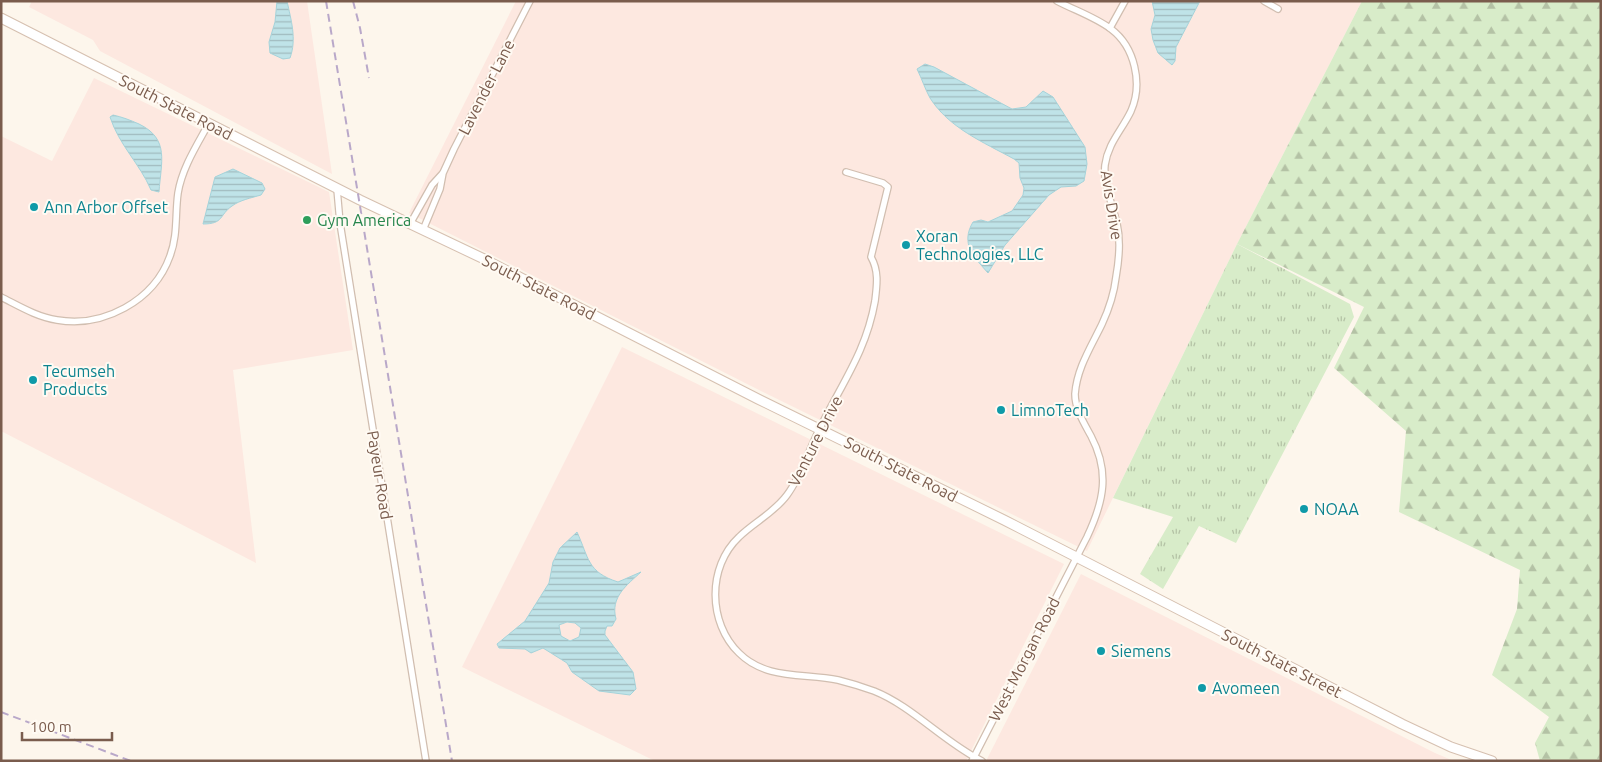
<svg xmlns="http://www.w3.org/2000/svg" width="1602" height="762" viewBox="0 0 1602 762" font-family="Ubuntu,sans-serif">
<defs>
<pattern id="grass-tufts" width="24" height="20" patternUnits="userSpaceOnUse" patternTransform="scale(1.25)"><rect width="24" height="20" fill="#d8ecc9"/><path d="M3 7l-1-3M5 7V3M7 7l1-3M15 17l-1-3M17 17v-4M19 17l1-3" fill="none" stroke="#b4c2a5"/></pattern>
<pattern id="forest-firs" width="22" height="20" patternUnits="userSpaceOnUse" patternTransform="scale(1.25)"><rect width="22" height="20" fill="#d8ecc9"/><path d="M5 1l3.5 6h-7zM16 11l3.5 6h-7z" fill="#b4c2a5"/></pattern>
<pattern id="water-rules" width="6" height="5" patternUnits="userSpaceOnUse" patternTransform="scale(1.25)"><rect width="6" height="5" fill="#bfe3e8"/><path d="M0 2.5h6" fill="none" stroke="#a0bbbe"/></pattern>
</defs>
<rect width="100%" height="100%" fill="#fdf6ec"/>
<g fill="#fde8e0">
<polygon points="32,1 307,1 332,174 100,51 93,40 29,7"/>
<polygon points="516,1 1362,1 1237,244 1087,551 759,390 409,213"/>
<polygon points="94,78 329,192 353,350 233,370 256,563 1,431 1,136 52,161"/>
<polygon points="622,347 1064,564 966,761 655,761 462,667"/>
<polygon points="1081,574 1435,753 1454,761 986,761"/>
</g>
<polygon fill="url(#grass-tufts)" points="1237,244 1350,304 1354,317 1236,543 1199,526 1163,589 1140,574 1173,517 1113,498"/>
<polygon fill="url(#forest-firs)" points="1362,1 1601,1 1601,761 1540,761 1535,743 1549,717 1492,675 1517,609 1520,570 1399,512 1406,431 1334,368 1364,307 1237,244"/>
<g fill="url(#water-rules)" stroke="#a5d3da" fill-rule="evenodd">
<path d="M277,1H287C291,20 297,39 290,58L283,59L270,53L269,42L275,22Z"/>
<polygon points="1152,1 1200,1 1176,47 1175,61 1172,65 1158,53 1153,40 1151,29 1155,15"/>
<path d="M925,64L934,67L1012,109L1026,107L1043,91L1053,97L1085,147L1087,164L1084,181L1076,186L1061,187L1049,195L1005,245L988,273C974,257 960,244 973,222L981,220L988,222L1012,211L1023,195L1024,188L1020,178L1019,163L1014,159C983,142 949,128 930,98C925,89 922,79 917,69Z"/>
<path d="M113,115C122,117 130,120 139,124C170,139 161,162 159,192L151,190C140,164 119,145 110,117Z"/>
<path d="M233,169L262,183L265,189L261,195C251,198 240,200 232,206C219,215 224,224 203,224L215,177Z"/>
<path d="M577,532C589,558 587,572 618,582L641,572C627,585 610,597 616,619L612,626H607L605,631V635L633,672L636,689L630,695L599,691L572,672L567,663L543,648L531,653L525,649L499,648L497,644L525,621L549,583L553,562L560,548ZM567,622L575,623L581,628L579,637L570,641L561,636L559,625Z"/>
</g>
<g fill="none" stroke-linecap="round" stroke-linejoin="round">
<g stroke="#d1beb0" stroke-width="8">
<g id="minor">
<polyline points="1264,1 1278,9"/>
<polyline points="1110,28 1125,1"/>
<path d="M846,172L883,183L888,187L871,257C879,271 877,285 875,301C866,352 842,383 820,428C808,451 802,475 787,495C774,513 754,522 739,537C707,567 708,623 739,653C766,680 804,673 838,680C850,683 863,687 874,691C912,706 945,743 982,761"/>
<polyline points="337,189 340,223 426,761"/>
<polyline points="410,224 432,185 442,174"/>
<polyline points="423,230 440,189 443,173 454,149 530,1"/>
<path d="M1,297C19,306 37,317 57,320C103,328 154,301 170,256C178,235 175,214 178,193C182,168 197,145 209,123"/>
<path d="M972,761L1087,537C1104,501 1110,472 1091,436C1084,423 1075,409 1075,394C1077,368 1091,347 1102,324C1109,309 1114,294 1116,277C1119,260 1121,241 1117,224C1113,205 1103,185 1105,165C1108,143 1122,130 1131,111C1143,84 1135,47 1111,29C1095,17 1074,10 1057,1"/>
</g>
</g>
<g stroke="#d6c0b0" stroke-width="11">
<polyline id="secondary" points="1,18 360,200 482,258 758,399 1004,520 1402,724 1451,747 1492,761"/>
</g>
<use href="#minor" stroke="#fff" stroke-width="5.5"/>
<use href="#secondary" stroke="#fff" stroke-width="9"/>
<g stroke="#b9a8c9" stroke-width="2" stroke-dasharray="8 5" stroke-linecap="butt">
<polyline points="326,1 452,761"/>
<polyline points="353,1 360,28 369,78"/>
<polyline points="1,712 131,761"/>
</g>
</g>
<g fill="#0f9aa8" stroke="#fffaf3" stroke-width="2">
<circle cx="34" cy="207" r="5"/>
<circle cx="906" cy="245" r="5"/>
<circle cx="33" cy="380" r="5"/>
<circle cx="1001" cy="410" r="5"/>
<circle cx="1304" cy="509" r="5"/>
<circle cx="1101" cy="651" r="5"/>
<circle cx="1202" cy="688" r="5"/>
</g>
<circle fill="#2e9e5b" stroke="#fffaf3" stroke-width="2" cx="307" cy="220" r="5"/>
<g text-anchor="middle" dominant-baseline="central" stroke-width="4" stroke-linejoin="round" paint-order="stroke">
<g font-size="16" fill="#7a5c4d" stroke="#fffaf3">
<text transform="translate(486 87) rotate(-63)">Lavender Lane</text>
<text transform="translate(176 107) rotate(27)">South State Road</text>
<text transform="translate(1112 205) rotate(81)">Avis Drive</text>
<text transform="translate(539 287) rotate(27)">South State Road</text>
<text transform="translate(815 441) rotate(-63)">Venture Drive</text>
<text transform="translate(901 469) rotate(27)">South State Road</text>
<text transform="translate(380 475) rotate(81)">Payeur Road</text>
<text transform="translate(1024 659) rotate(-63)">West Morgan Road</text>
<text transform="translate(1282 663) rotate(27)">South State Street</text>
</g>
<g font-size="16" fill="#0d838f" stroke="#fffaf3" text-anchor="start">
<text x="44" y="207">Ann Arbor Offset</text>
<text x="916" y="236">Xoran<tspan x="916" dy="18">Technologies, LLC</tspan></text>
<text x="43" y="371">Tecumseh<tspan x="43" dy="18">Products</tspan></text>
<text x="1011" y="410">LimnoTech</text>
<text x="1314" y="509">NOAA</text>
<text x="1111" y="651">Siemens</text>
<text x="1212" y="688">Avomeen</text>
</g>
<g font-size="16" fill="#27864d" stroke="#fffaf3" text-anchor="start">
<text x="317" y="220">Gym America</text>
</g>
</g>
<rect width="1602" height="762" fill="none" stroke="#7a5c4d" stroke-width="5"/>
<path d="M22 732v8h90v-8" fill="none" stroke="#7a5c4d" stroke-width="2.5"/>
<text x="30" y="732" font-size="15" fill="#7a5c4d" stroke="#fffaf3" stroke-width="4" paint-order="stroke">100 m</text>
</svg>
